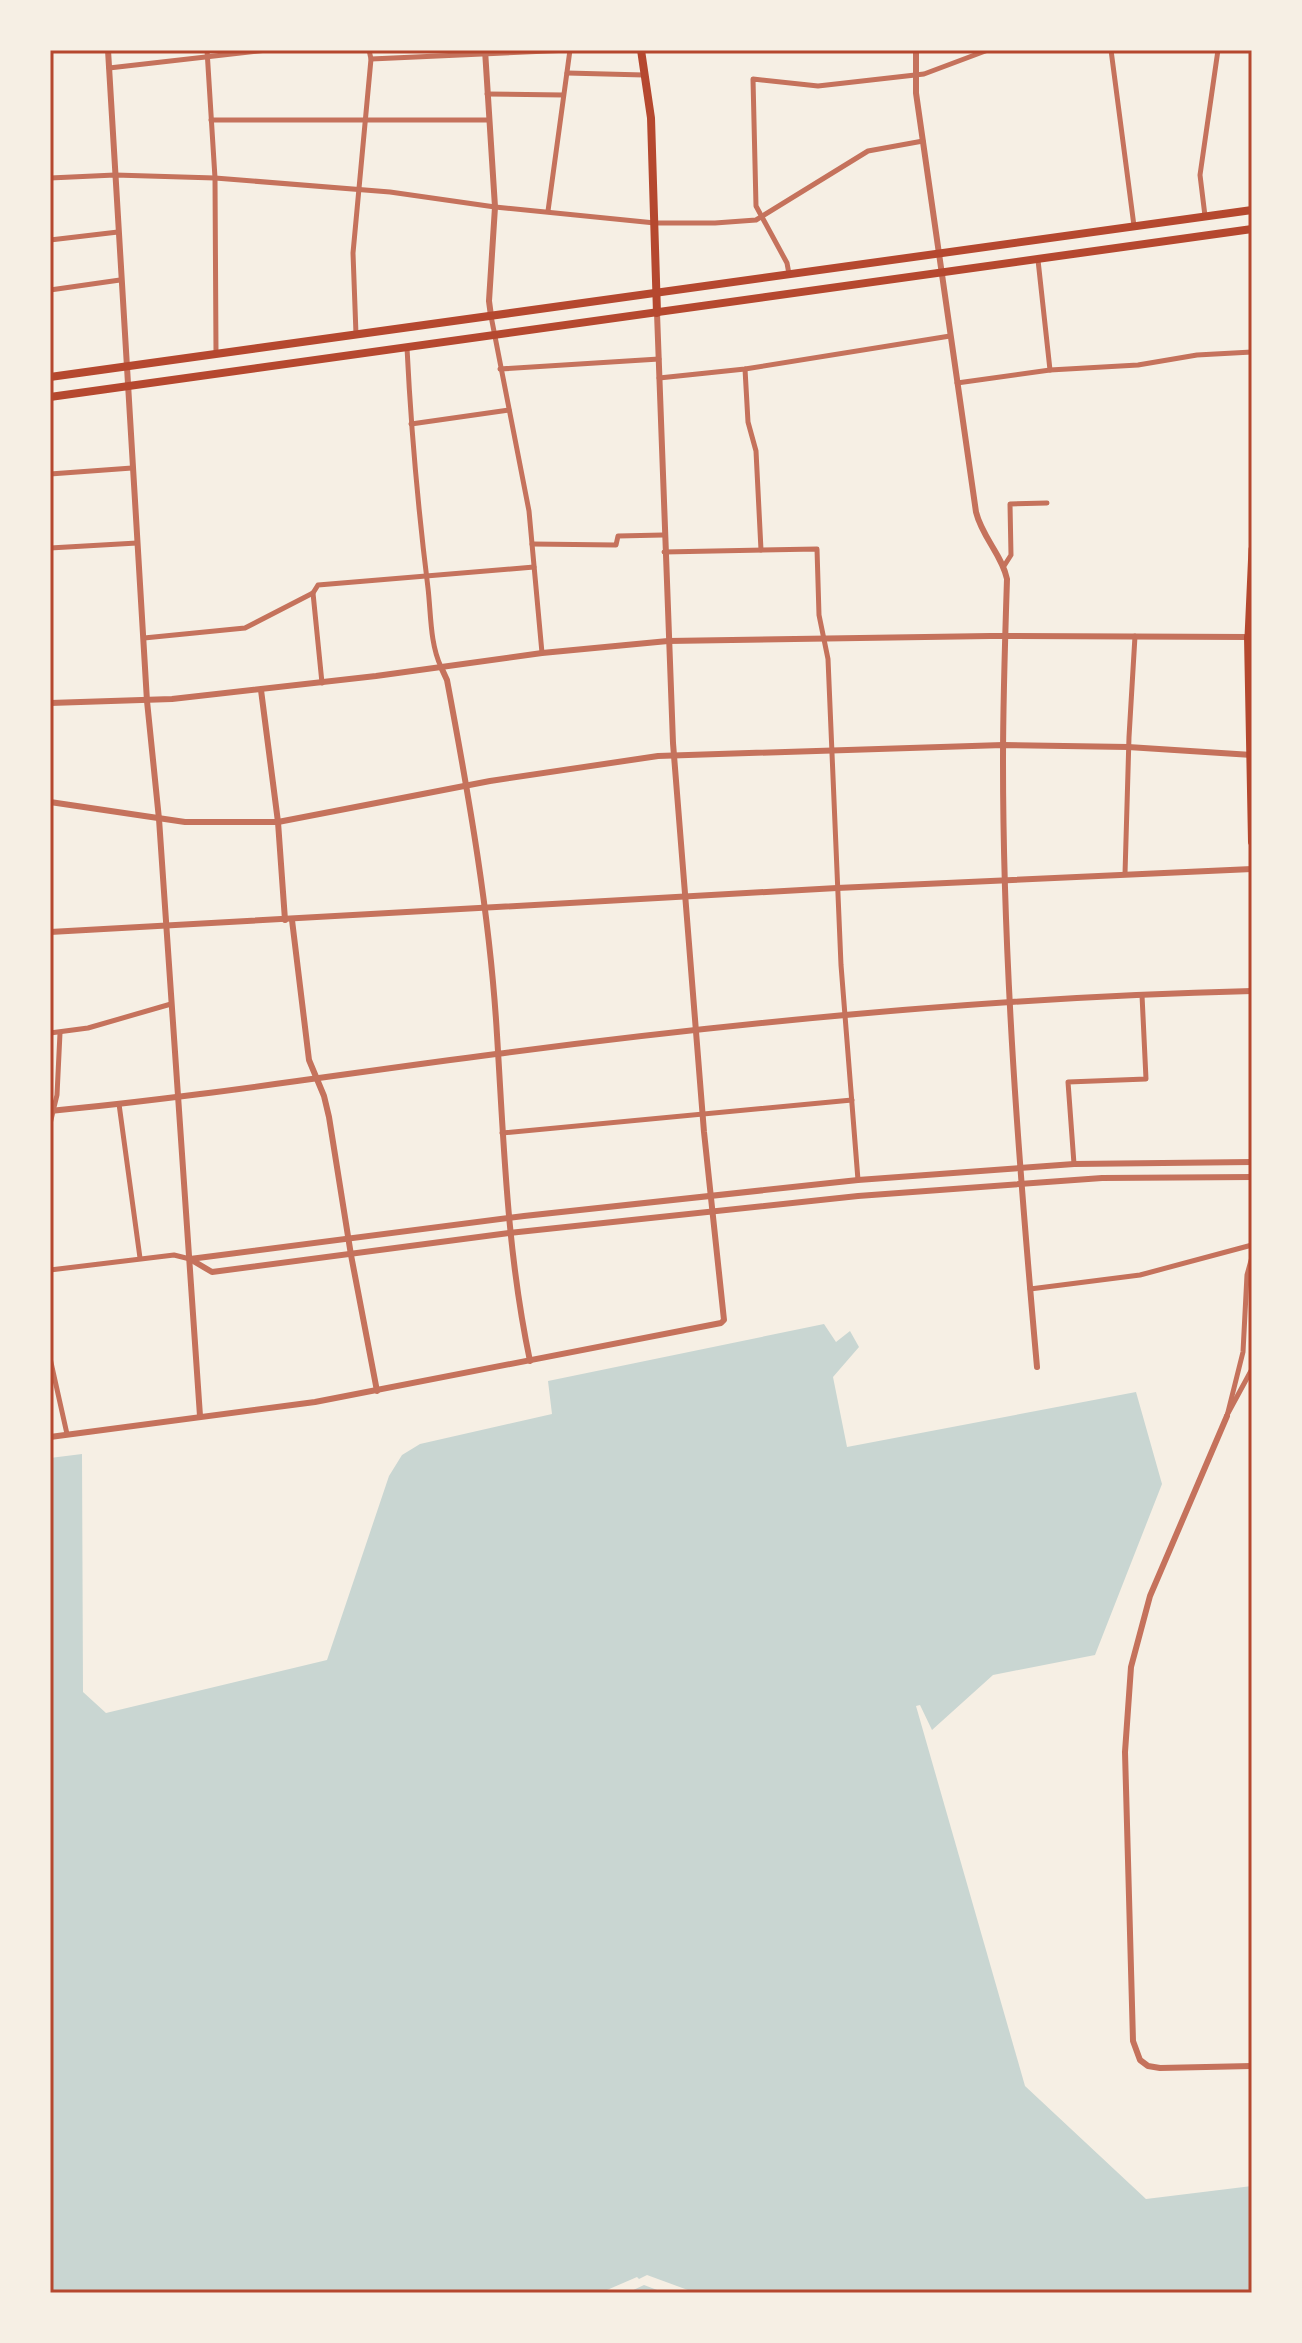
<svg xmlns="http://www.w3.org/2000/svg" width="1302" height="2343" viewBox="0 0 1302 2343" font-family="'Fira Sans',sans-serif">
<rect width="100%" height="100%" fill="#f6efe4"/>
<polygon fill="#c9d6d2" points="824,1324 836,1342 850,1331 859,1347 833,1377 847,1447 1136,1392 1162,1484 1095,1655 993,1675 932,1730 920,1705 916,1706 1025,2086 1146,2199 1252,2186 1252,2293 50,2293 50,1458 82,1454 83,1692 106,1713 327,1660 389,1476 402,1455 420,1444 552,1414 548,1381"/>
<polygon fill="#f6efe4" points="647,2275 696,2293 665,2293 644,2285 627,2293 600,2293 637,2277 639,2279"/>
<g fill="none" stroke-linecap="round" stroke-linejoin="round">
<g stroke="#c5725c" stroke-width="5">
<polyline points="207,50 215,178 216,353"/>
<polyline points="1111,50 1134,226"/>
<polyline points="371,59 570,50"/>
<polyline points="109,68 267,50"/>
<polyline points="567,73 644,75"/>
<polyline points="487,94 563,95"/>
<polyline points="211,120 489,120"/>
<polyline points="50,178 115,175 215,178 390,192 495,207 655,223 715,223 756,220 868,151 923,141"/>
<polyline points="548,211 570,50"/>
<polyline points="1205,216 1200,175 1218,50"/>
<polyline points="50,240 118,232"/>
<polyline points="1038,260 1050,370"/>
<polyline points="789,274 787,263 756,206 753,79 818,86 924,74 988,50"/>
<polyline points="50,290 120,280"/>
<polyline points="491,316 529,511 542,653"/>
<polyline points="356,334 353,253 371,59 369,50"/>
<path d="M407,348C411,428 418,508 428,588C431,614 430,644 441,667"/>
<polyline points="500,369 659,359"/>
<polyline points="745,369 748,422 756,451 761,550"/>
<polyline points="659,378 745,369 950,336"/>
<polyline points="957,383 1050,370 1138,365 1197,355 1252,352"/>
<polyline points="411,424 509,410"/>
<polyline points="50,474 132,468"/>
<polyline points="532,544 616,545 618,536 663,535"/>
<polyline points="50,548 137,543"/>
<polyline points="664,552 817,549 819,615 828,659 841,965 858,1180"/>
<polyline points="1004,566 1011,555 1010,504 1047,503"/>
<polyline points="313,593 322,683"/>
<polyline points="144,638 245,628 313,593 318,585 534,567"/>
<polyline points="1125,874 1129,737 1135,636"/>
<polyline points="50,1033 88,1028 171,1004"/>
<polyline points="119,1104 140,1258"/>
<polyline points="50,1124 57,1095 60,1033"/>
<polyline points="502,1133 852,1100"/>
<polyline points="1074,1164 1068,1082 1146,1079 1142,995"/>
<polyline points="50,1270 174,1255 190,1259"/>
<polyline points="1030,1289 1140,1275 1252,1245"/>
<polyline points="50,1358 67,1434"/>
<polyline points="1227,1415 1252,1369"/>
<polyline points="1227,1416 1243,1352 1247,1275 1252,1257"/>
</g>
<g stroke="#c5725c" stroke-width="6">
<polyline points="108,50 147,701 159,819 200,1416"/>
<polyline points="485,50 495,207 489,301 491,316"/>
<path d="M916,50V93L976,512C982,537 1002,555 1007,579C1005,640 1003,700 1003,761C1003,963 1019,1166 1037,1367"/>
<path d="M441,667L447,680C469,797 490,916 497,1035C504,1146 507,1252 530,1361"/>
<polyline points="261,690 278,822 285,920"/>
<polyline points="50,703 172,699 376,676 542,653 668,641 990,636 1248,637"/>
<polyline points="50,802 185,822 278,822 490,781 658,756 1003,745 1128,747 1252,755"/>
<polyline points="292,920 309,1060 324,1096 329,1117 351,1255 377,1391"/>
<polyline points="50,932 837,888 1252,869"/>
<path d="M50,1111C199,1097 347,1073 496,1054C747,1021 999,997 1252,991"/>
<polyline points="190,1259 212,1272 509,1233 858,1196 1102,1178 1252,1177"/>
<polyline points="190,1259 524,1216 858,1180 1074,1164 1252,1162"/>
<polyline points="1227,1416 1150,1596 1131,1667 1125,1752 1133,2041 1140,2060 1148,2066 1160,2068 1252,2066"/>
<polyline points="50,1437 315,1402 721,1323 724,1320 704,1132 673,743 657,313"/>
</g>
<polyline stroke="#b5482f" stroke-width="7" points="1248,637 1252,549"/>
<polyline stroke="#b5482f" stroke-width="8" points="1252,637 1248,637 1252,842"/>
<g stroke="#b5482f" stroke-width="8">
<polyline points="641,50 651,118 657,313"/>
<polyline points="50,377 1252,210"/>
<polyline points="50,397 1252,229"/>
</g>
</g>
<rect width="1302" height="2343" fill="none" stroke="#f6efe4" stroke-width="104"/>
<rect x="52" y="52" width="1198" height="2239" fill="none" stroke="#b5482f" stroke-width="3"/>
</svg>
